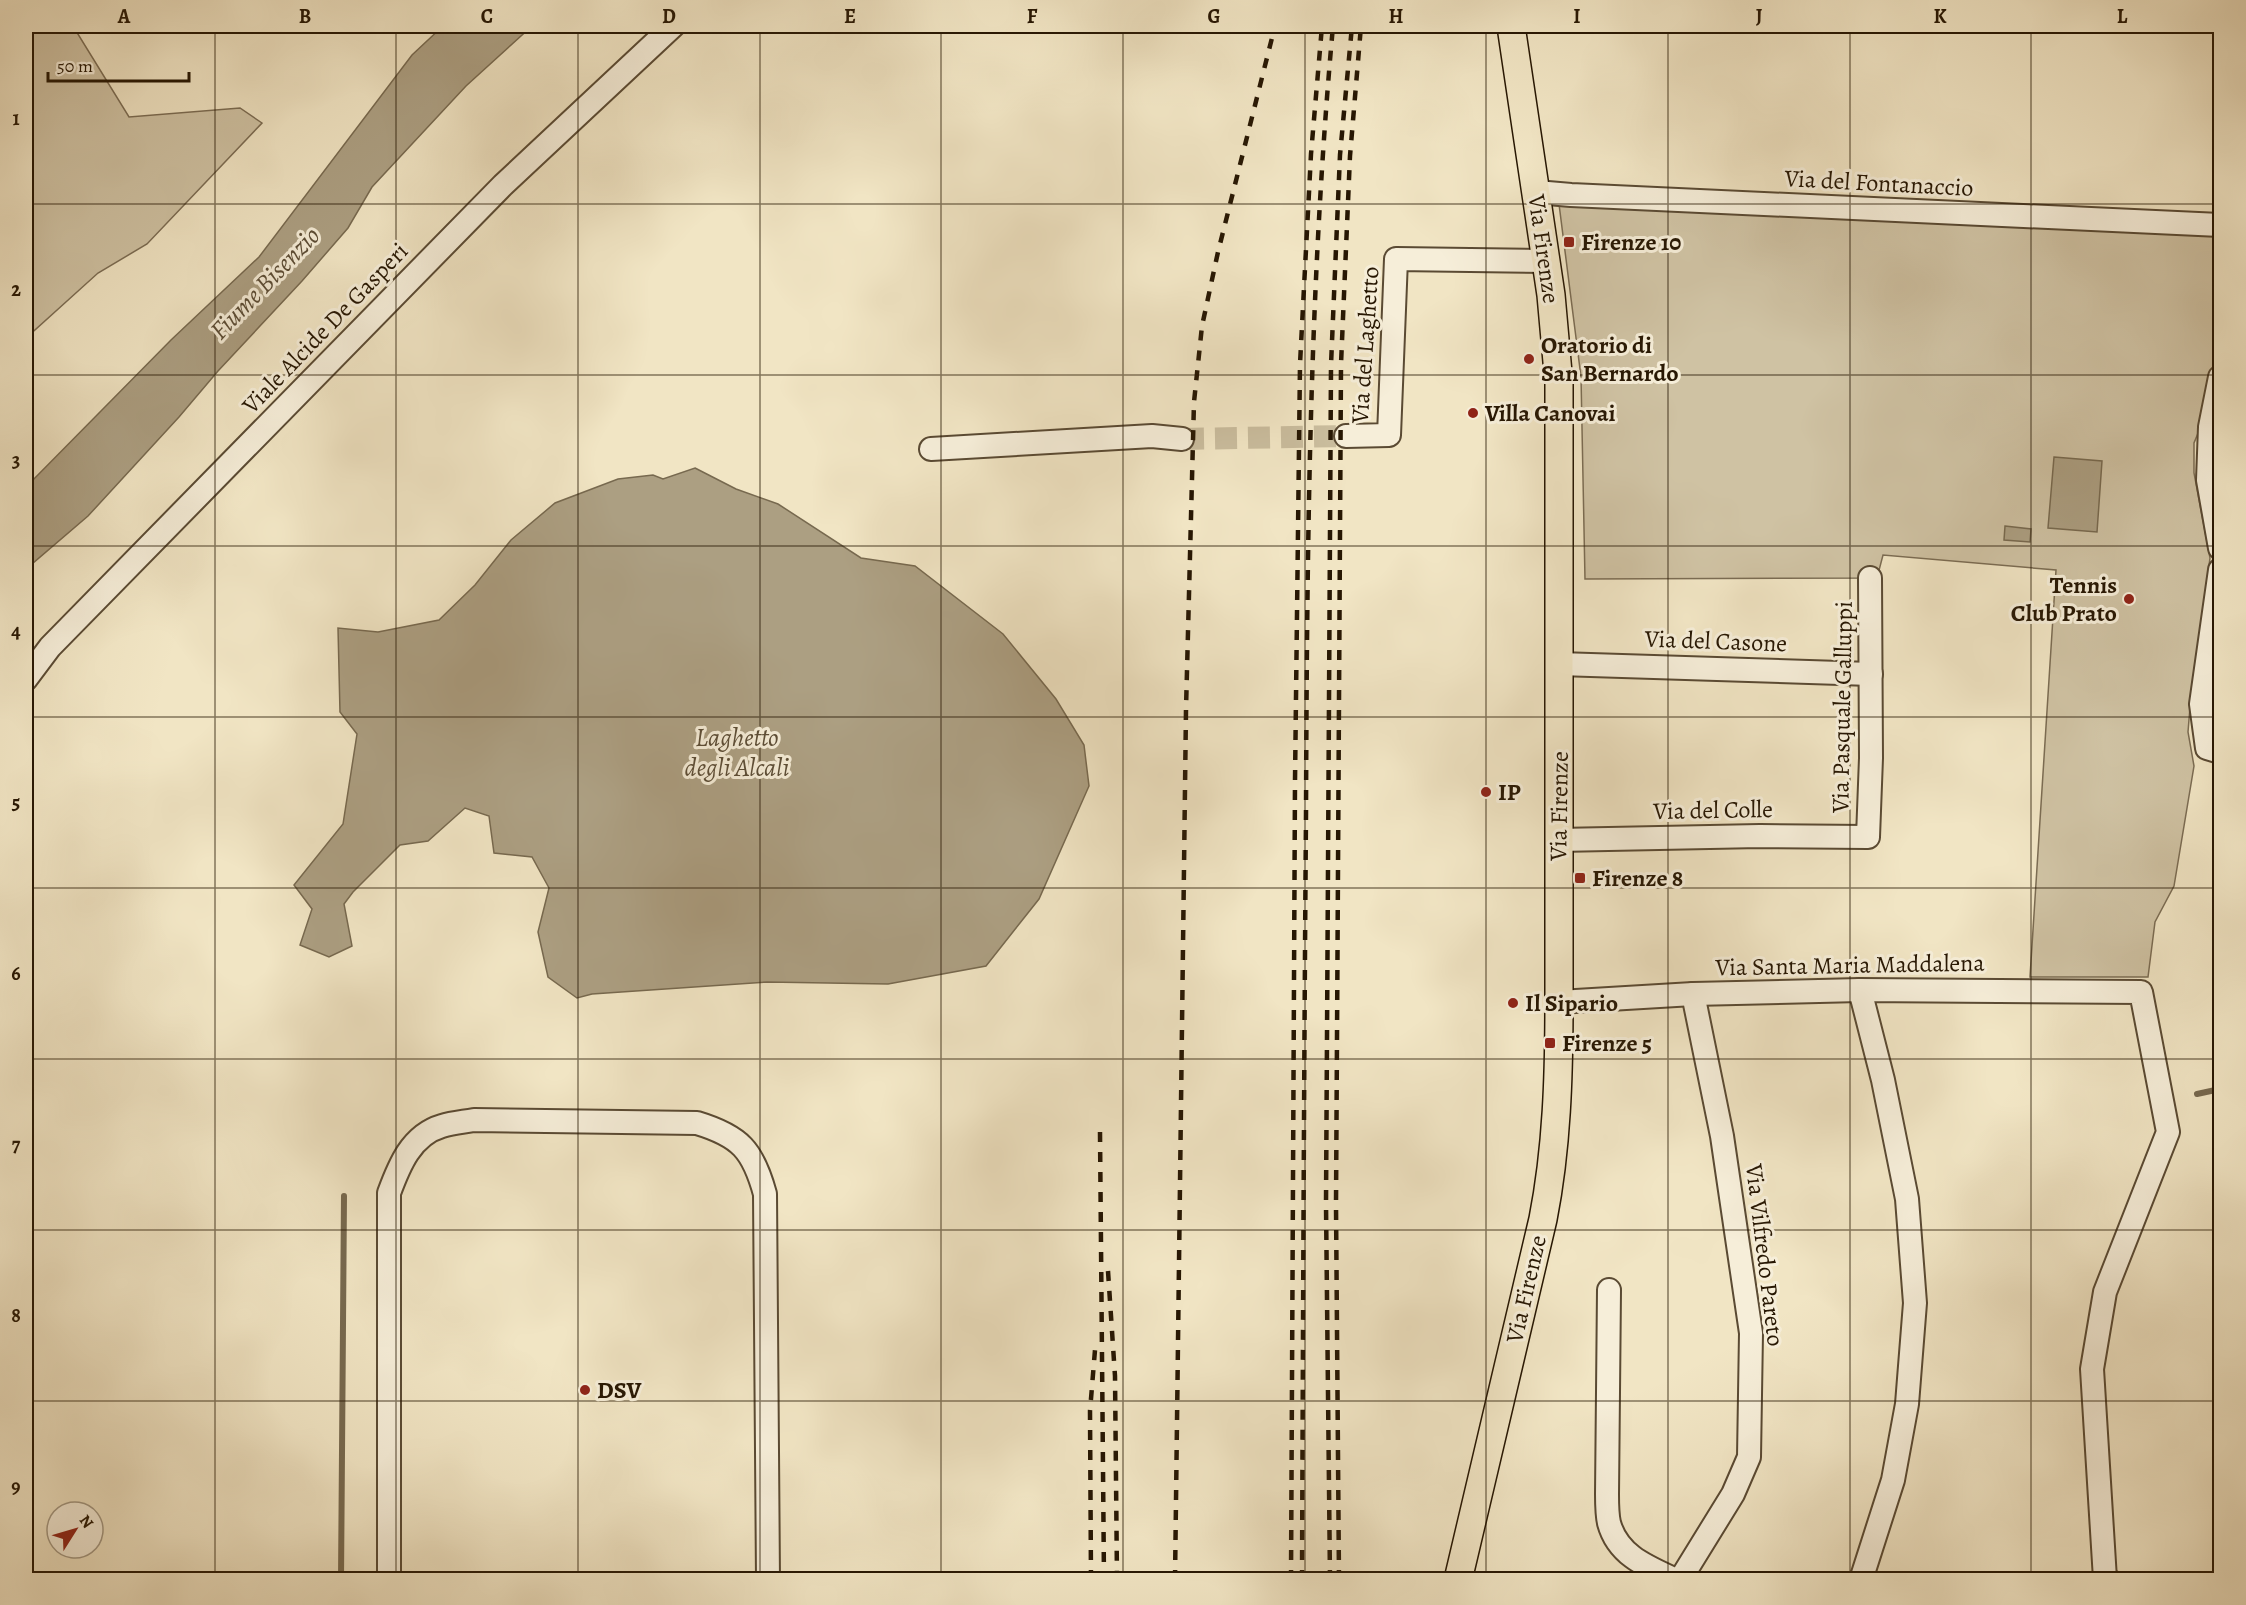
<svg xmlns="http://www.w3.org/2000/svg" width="2246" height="1605" viewBox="0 0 2246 1605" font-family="Alegreya,serif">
<rect width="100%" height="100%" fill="#f1e5c4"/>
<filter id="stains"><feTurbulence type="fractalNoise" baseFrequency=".00333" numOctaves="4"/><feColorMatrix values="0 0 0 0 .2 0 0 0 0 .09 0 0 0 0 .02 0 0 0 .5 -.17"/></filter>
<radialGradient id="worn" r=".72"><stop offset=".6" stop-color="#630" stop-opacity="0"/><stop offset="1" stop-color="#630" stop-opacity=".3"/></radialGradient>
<g fill="#cfc2a3" stroke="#7b6c53" stroke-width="1.5">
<polygon points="26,26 73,26 129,117 240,108 262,123 147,244 98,273 26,338"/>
<polygon points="1559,204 2220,236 2220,360 2214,395 2194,443 2194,473 2210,558 2191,695 2188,732 2194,766 2174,886 2155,922 2148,977 2030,977 2056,570 1883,555 1877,578 1585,579 1581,377"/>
<polygon points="2217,673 2220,673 2220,742 2213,742"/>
</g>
<g fill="#ac9f82" stroke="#77694f" stroke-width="1.5">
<polygon points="443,26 532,26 466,86 372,187 348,228 302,281 218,371 179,417 88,516 26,569 26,487 171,340 259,257 412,55"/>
<polygon points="2054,457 2102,461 2097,532 2048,528"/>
<polygon points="695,468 736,489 778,504 861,558 915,566 1003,634 1056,699 1084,745 1089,786 1039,899 986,966 888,984 767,982 592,994 577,998 548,977 538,932 549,888 532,857 494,853 489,816 465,808 428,841 400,845 353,892 344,904 352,946 329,957 300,945 312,909 294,885 343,824 357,734 340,712 338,628 378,632 439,620 475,585 511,540 555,503 618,479 653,475 663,479"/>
<polygon points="2005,526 2031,529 2030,542 2004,540"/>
</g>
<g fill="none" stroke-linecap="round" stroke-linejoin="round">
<g stroke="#77694f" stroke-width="6">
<polyline points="2197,1094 2220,1089"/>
<polyline points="341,1580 344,1196"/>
</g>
<polyline stroke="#c9bc9d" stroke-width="22" stroke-dasharray="22 11" stroke-linecap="butt" points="1182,439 1346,436"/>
<g stroke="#5a4a33" stroke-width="26">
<g id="minor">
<polyline points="1536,192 1571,195 2220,225"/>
<polyline points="2220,377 2210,427 2208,480 2220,548"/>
<polyline points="1346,436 1389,435 1396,259 1547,261"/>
<polyline points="931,449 1152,436 1182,439"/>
<polyline points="2220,570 2201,704 2207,748 2220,752"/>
<polyline points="1559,664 1871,674"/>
<polyline points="26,679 50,647 503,185 673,26"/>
<polyline points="1558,840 1760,836 1868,837 1871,758 1870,578"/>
<polyline points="1860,990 1883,1080 1907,1199 1915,1303 1907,1404 1893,1480 1861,1580"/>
<polyline points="1559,1002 1693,994 1860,990 2141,992 2168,1132 2105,1292 2092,1369 2105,1579 2109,1580"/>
<path d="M1609,1290L1607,1494C1607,1503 1607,1514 1609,1523C1618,1556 1648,1567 1676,1580"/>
<path d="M389,1580V1193C399,1166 411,1135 442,1126C452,1123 463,1122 474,1120L697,1123C740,1136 753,1150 765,1194L768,1580"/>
<polyline points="1680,1580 1733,1494 1749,1457 1751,1333 1722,1136 1693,994"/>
</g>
</g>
<g stroke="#271703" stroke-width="30">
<path id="major" d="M1458,1580L1543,1219C1557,1148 1559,1075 1559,1002V384L1551,295L1511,26"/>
</g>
<use href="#minor" stroke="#f6eed9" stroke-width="22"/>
<use href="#major" stroke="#f1e5c4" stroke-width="27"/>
<g stroke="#271703" stroke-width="4.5" stroke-dasharray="10 10" stroke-linecap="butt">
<polyline points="1100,1132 1104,1580"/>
<polyline points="1108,1271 1115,1376 1117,1580"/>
<polyline points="1091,1580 1090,1411 1095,1350"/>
<polyline points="1175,1580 1186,709 1194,402 1202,326 1218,252 1275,26"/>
<polyline points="1291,1580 1295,781 1300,364 1311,154 1322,26"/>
<path d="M1302,1580C1303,1324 1304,1069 1306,814C1307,550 1309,289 1333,26"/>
<polyline points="1330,1580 1326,1204 1331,365 1340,155 1352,26"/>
<polyline points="1339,1580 1336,1205 1341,364 1350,156 1361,26"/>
</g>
</g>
<path fill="none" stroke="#271703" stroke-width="1.5" stroke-opacity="0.55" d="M215,26V1580M396,26V1580M578,26V1580M760,26V1580M941,26V1580M1123,26V1580M1305,26V1580M1486,26V1580M1668,26V1580M1850,26V1580M2031,26V1580M26,204H2220M26,375H2220M26,546H2220M26,717H2220M26,888H2220M26,1059H2220M26,1230H2220M26,1401H2220"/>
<g fill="#8f2418" stroke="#f6eed9" stroke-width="2">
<rect x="1563" y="236" width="12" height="12" rx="3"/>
<circle cx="1529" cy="359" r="6"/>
<circle cx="1473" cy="413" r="6"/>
<circle cx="2129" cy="599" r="6"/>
<circle cx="1486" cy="792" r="6"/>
<rect x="1574" y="872" width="12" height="12" rx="3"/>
<circle cx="1513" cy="1003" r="6"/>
<rect x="1544" y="1037" width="12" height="12" rx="3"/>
<circle cx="585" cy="1390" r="6"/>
</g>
<g text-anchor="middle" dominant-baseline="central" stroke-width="6" stroke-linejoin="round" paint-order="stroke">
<g font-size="24" fill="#271703" stroke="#f6eed9">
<text transform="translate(1879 183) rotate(3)">Via del Fontanaccio</text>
<text transform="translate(1544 249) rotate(82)">Via Firenze</text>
<text transform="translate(325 328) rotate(-46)">Viale Alcide De Gasperi</text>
<text transform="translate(1365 345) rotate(-86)">Via del Laghetto</text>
<text transform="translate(1716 641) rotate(2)">Via del Casone</text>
<text transform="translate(1842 707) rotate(-89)">Via Pasquale Galluppi</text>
<text transform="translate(1559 806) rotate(-89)">Via Firenze</text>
<text transform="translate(1713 810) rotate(-1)">Via del Colle</text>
<text transform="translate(1850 965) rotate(-1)">Via Santa Maria Maddalena</text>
<text transform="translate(1765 1255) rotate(83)">Via Vilfredo Pareto</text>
<text transform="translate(1526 1289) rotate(-77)">Via Firenze</text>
</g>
<g font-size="24" font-weight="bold" fill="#271703" stroke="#f6eed9" text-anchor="start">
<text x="1581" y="242">Firenze 10</text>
<text x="1541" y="345">Oratorio di<tspan x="1541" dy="28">San Bernardo</tspan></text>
<text x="1485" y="413">Villa Canovai</text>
<text x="2117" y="585" text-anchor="end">Tennis<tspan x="2117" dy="28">Club Prato</tspan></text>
<text x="1498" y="792">IP</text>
<text x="1592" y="878">Firenze 8</text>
<text x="1525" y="1003">Il Sipario</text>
<text x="1562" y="1043">Firenze 5</text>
<text x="597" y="1390">DSV</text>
</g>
<g font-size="26" font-style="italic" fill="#5c4d36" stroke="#f6eed9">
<text transform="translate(265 283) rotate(-46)">Fiume Bisenzio</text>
<text x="737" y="737">Laghetto<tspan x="737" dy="30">degli Alcali</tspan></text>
</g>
</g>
<rect width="2246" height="1605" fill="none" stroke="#f1e5c4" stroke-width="66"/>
<g transform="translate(75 1530) rotate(53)"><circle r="28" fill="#f6eed9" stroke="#a39883" stroke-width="1.5"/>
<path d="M0-4.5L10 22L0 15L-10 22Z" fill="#8f2418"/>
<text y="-9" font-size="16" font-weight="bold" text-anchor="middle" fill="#271703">N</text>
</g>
<path d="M48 72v9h141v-9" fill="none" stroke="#271703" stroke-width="3"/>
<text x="57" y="72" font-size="18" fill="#271703" stroke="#f6eed9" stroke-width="4.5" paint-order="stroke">50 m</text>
<rect x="33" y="33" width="2180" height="1539" fill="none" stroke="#271703" stroke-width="2"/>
<g font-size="20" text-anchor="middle" font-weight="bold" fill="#271703">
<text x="124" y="23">A</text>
<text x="305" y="23">B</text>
<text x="487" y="23">C</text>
<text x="669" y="23">D</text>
<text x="850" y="23">E</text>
<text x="1032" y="23">F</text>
<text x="1214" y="23">G</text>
<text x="1396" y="23">H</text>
<text x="1577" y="23">I</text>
<text x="1759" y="23">J</text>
<text x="1940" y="23">K</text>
<text x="2122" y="23">L</text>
<text x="16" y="125">1</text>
<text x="16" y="296">2</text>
<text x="16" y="467">3</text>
<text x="16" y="638">4</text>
<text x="16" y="809">5</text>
<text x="16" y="980">6</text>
<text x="16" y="1151">7</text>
<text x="16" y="1322">8</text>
<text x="16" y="1493">9</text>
</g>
<rect width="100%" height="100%" filter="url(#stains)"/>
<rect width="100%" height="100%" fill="url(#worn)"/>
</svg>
